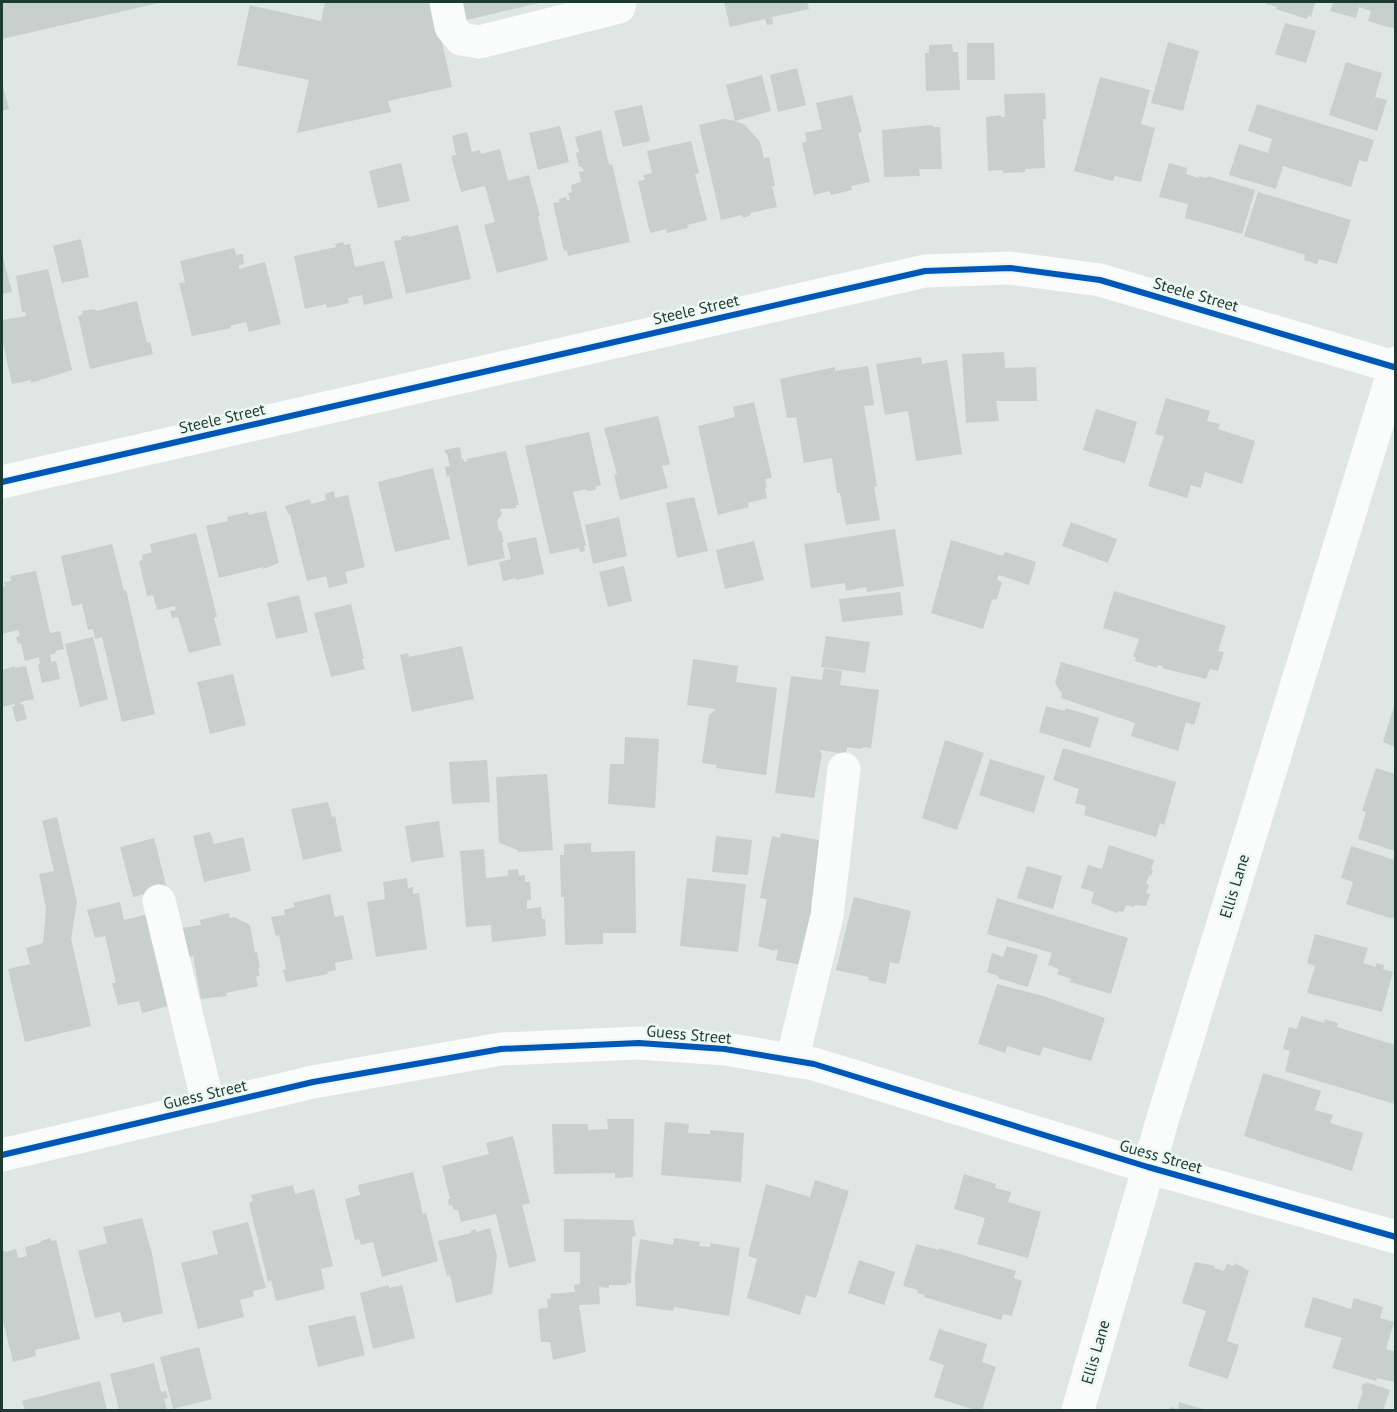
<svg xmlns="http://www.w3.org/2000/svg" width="1397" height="1412" viewBox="0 0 1397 1412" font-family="'PT Sans',sans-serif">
<rect width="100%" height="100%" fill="#e0e6e3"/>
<g fill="#c8cfcc">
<polygon points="2,2 163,2 2,39"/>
<polygon points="325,2 433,2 452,87 388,101 391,112 297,133 309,80 237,65 250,5 321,21"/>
<polygon points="458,2 543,2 462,21"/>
<polygon points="724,2 807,2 809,9 772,17 773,24 767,25 765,19 730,27"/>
<polygon points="1267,2 1313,2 1315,3 1311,17 1308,15 1307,19 1276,9 1277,7 1266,4"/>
<polygon points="1333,2 1395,2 1395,29 1368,21 1371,11 1359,7 1356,18 1330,11"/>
<polygon points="1285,23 1316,31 1306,63 1275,54"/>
<polygon points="1168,42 1199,51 1183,111 1151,103"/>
<polygon points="967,43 994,43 995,80 967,80"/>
<polygon points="952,44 953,52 958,52 960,90 926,91 925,53 929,53 929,45"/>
<polygon points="1346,62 1382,73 1375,97 1387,100 1377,131 1329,115"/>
<polygon points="797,68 806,105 778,112 770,75"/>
<polygon points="762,75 771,111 735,121 726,85"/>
<polygon points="1100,77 1150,90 1141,124 1155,128 1141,182 1115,176 1113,181 1074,171"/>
<polygon points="2,82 9,109 2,111"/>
<polygon points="1045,93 1046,119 1043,119 1045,168 1025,169 1025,172 1003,173 1003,170 988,171 986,117 1001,115 1001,117 1005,117 1004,94"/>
<polygon points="852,95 862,132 858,133 870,182 851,186 852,190 831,195 830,191 814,195 802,143 807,141 805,133 822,129 816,103"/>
<polygon points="1257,104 1374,140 1367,162 1359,160 1351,187 1283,166 1276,189 1229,175 1239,144 1268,153 1272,139 1248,131"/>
<polygon points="642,105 650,141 623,147 614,111"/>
<polygon points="723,119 735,121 745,125 760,142 764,158 769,157 775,186 772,186 777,207 750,213 751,215 743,218 742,215 721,220 699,125"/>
<polygon points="932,125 933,127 940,127 942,169 919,169 920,176 884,177 882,130"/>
<polygon points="560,126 569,162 538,170 529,133"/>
<polygon points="601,130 609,165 612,164 630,242 568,256 567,250 564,251 553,203 560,202 559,199 566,197 567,200 570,200 568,193 572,192 571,185 581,182 579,172 584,171 582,167 579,167 576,153 579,152 575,137"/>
<polygon points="467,132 472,152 480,150 481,154 500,149 508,181 529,175 540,216 538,217 548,260 497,273 484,225 495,222 485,186 461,192 451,156 456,155 452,136"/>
<polygon points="691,141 699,173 695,174 707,220 687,225 688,228 667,233 666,229 650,233 638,181 645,180 643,175 652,173 647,151"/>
<polygon points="401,163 410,201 378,208 369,171"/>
<polygon points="1169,163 1187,168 1186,174 1199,178 1199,176 1207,178 1208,176 1255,190 1242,234 1185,218 1188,204 1159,197"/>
<polygon points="1258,192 1351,220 1337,264 1319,259 1317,264 1304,260 1305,255 1244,236"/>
<polygon points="458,225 471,279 406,294 394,241 401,240 401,237 408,235 409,237"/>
<polygon points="81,239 89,277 62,283 53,246"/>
<polygon points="343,242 344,245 350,244 355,267 384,261 393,298 364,305 362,295 348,298 349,303 327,308 326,304 305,309 294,256 336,247 335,244"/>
<polygon points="234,248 236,255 243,254 244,264 239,265 239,269 265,262 281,324 249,332 246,322 230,326 231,328 192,336 179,283 185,282 180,261"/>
<polygon points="2,254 12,292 2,294"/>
<polygon points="48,269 72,370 31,383 31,380 12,384 2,339 2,320 26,316 25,312 22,312 16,276"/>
<polygon points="137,301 147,343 150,342 153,354 90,369 78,316 83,314 82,311 95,309 96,311"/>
<polygon points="1004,352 1005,368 1036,367 1037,401 996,401 999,421 966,423 962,354"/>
<polygon points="921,357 922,364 947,360 962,454 916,461 908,411 885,415 876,364"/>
<polygon points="868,366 874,405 864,406 877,486 874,487 880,520 846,525 840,493 837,493 832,458 804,463 796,417 787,418 780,379 835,367 835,371"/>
<polygon points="1166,398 1210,411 1207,421 1220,424 1218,429 1255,441 1242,484 1205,472 1201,488 1191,485 1187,498 1148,486 1164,436 1155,434"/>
<polygon points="754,402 772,478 765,479 767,487 765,488 767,498 748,503 749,507 718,515 698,426 735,417 733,407"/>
<polygon points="1096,409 1137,422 1125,463 1083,450"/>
<polygon points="658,416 670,464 662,466 668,488 620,500 614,475 617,474 604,428"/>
<polygon points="589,432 601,485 595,487 596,490 587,491 586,489 573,492 586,546 584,546 585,551 580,552 579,548 550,554 525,446"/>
<polygon points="460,447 462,460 464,459 464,462 467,461 467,459 506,451 519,505 516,505 516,508 500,509 502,514 497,521 499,531 501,531 504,542 502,543 505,558 468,566 449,476 447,477 445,467 450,466 447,453 446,454 444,450"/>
<polygon points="433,468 450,539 395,552 378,482"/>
<polygon points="334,491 335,498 348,495 365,567 345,572 348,583 329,588 326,576 307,581 290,514 288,514 285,506 310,499 311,504 326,500 325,494"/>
<polygon points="694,497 708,551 677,558 666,503"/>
<polygon points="266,511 279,563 263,569 263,567 219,578 206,526 228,521 227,517 248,512 249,515"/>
<polygon points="619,517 627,556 593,564 585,525"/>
<polygon points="1071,522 1117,539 1108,563 1062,546"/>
<polygon points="895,529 904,586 867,592 866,587 846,591 845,583 811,588 804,544"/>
<polygon points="196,533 217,617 214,618 221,645 189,653 178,617 172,618 170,611 176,610 175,606 157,610 153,595 147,596 139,561 143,560 142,555 152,552 150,544"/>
<polygon points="536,537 544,574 516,580 516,578 503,581 499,562 511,559 507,543"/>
<polygon points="951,540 1003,556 1005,552 1036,562 1029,585 999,575 997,580 1002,582 997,599 992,600 983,629 931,613"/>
<polygon points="754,541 764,580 725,589 716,550"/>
<polygon points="112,544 124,591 126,590 155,714 122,722 102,637 95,639 93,629 88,630 82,604 72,606 61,556"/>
<polygon points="624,566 632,601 608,607 599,572"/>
<polygon points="36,571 50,633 60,631 64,649 55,651 56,653 50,655 51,662 56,661 60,679 42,683 38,665 40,664 39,657 25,661 21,643 18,644 16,637 20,636 18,630 2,634 2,587 5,586 4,582 11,581 10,576"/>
<polygon points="1114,591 1226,626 1218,651 1224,652 1218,671 1210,669 1206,679 1162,668 1163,666 1158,665 1157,668 1135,661 1136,657 1133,657 1139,639 1103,628"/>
<polygon points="900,592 903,615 842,622 839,599"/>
<polygon points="299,595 308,632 276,639 267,603"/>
<polygon points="351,604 364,659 362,659 365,669 331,677 314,613"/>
<polygon points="826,636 870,642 865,673 821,667"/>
<polygon points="93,637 108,699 80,707 65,644"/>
<polygon points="462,646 474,699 412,712 400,655 408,653 409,657"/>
<polygon points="693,659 738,666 736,682 777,688 766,775 716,768 717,765 702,763 709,715 716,709 687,705"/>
<polygon points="1061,662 1201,703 1194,725 1186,722 1178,751 1131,736 1135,723 1061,698 1062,694 1055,683"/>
<polygon points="15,666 15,668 26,666 34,699 20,702 21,705 23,704 27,719 16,722 12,706 15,706 14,704 2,707 2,670"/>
<polygon points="824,668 842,671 840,685 879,690 871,748 864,747 861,749 847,747 846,754 819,750 822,754 814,798 775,793 791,676 822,680"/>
<polygon points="233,674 246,725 210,734 197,682"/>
<polygon points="1395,703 1395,747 1383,742"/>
<polygon points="1046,706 1065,711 1065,708 1099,718 1090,748 1039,732"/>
<polygon points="625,737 659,739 655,808 608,804 610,764 624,764"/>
<polygon points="945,740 984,753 957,830 922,818"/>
<polygon points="1063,748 1176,782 1164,825 1160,823 1156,837 1084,815 1086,806 1075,803 1079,789 1053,780"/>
<polygon points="990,759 1045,776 1034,813 979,795"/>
<polygon points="487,760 490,802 452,804 449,762"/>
<polygon points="1376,768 1395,774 1395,851 1358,839 1366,812 1362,811"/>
<polygon points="547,774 553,850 518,852 518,850 499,843 496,777"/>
<polygon points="328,802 332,817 335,816 342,851 303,860 291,809"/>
<polygon points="57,817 77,902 71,939 91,1026 25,1042 8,969 30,964 26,948 43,943 46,908 39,874 54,871 42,821"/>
<polygon points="439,821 444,857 411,862 405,826"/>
<polygon points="210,832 214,844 243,837 251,871 204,882 193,836"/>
<polygon points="781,833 824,841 811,904 819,905 807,966 776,960 778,950 775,949 775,951 758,946 767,899 760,898 772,836 780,838"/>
<polygon points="716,836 752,840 748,875 712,872"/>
<polygon points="154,838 167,889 133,897 120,847"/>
<polygon points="591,843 591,852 635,851 636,933 603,933 603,944 565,945 564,897 561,897 560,855 564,855 564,844"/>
<polygon points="1109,845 1154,860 1151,870 1153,870 1151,876 1149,875 1146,884 1149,885 1146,893 1150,894 1146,906 1135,905 1134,907 1126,905 1123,912 1118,911 1117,913 1091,903 1094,892 1081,888 1088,865 1102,869"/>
<polygon points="1351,846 1395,860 1395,909 1393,919 1346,904 1353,882 1341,878"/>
<polygon points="484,849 486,878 508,876 508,870 518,869 519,876 525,875 525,882 530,882 531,900 527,900 527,909 541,907 542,919 545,919 546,936 492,942 491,925 466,927 460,851"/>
<polygon points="1027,866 1062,876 1053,909 1017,898"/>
<polygon points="407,878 408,888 413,887 413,894 419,893 427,949 376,957 367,902 385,899 383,882"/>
<polygon points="687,878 746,884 738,952 680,946"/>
<polygon points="330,894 335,917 343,915 353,959 335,963 336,970 327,972 328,974 286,982 283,970 286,969 279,935 276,936 271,917 285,915 284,910 295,907 293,903"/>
<polygon points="854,897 911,911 899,964 890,962 886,984 868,980 869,977 836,970"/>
<polygon points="997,898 1128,938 1111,994 1070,982 1071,979 1057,974 1059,969 1048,965 1052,953 987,934"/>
<polygon points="120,902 124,920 153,913 176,1004 142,1013 139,1001 118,1005 112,983 116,983 105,936 95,938 87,910"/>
<polygon points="229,913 230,918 234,917 250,925 255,953 257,952 260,967 258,968 260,975 256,977 258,986 226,993 227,996 201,999 193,956 189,957 183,928 201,925 200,920"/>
<polygon points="1315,934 1368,948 1363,963 1376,967 1376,963 1384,965 1383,969 1393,972 1382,1012 1307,993 1315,966 1307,963"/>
<polygon points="1007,946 1038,955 1028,987 998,978 998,976 987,972 992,953 1003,957"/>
<polygon points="997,984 1043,996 1105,1018 1091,1061 1043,1047 1040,1056 1007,1046 1005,1053 978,1044"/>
<polygon points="1301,1016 1324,1023 1325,1019 1338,1023 1337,1027 1395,1045 1395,1104 1285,1071 1290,1051 1283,1049 1289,1027 1297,1029"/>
<polygon points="1263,1073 1321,1091 1315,1110 1333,1115 1330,1123 1363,1133 1352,1171 1244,1136"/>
<polygon points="607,1119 634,1119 633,1177 615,1178 615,1173 554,1174 552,1124 588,1124 588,1130 608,1129"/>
<polygon points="665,1122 689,1124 688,1133 710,1134 710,1130 744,1133 741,1182 661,1175"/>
<polygon points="513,1136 530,1203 522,1205 536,1261 509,1268 496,1214 461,1222 458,1210 454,1210 452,1205 449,1206 448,1199 450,1199 442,1166 489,1154 486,1143"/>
<polygon points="413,1172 423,1214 426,1213 438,1261 382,1277 373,1242 361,1245 359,1239 355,1240 345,1199 360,1195 358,1185"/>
<polygon points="964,1174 996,1184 995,1188 1011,1192 1008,1202 1041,1212 1028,1258 977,1244 985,1218 954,1209"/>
<polygon points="815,1180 849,1191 816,1298 806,1295 800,1315 747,1298 757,1259 748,1256 766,1184 810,1197"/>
<polygon points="293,1185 295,1194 314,1189 333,1266 321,1269 325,1289 276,1301 271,1280 268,1282 249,1203 253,1201 251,1195"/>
<polygon points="142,1218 152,1254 163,1313 123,1323 120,1312 95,1318 78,1251 107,1243 103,1227"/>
<polygon points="564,1219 633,1220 636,1236 633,1236 632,1240 631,1283 627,1283 627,1285 609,1285 609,1288 599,1287 600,1304 579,1305 586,1352 553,1360 550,1342 541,1342 538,1309 548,1308 547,1299 551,1298 550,1294 575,1292 574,1285 580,1284 580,1252 564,1252"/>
<polygon points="248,1222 266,1288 253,1291 254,1296 240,1300 244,1317 198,1329 181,1263 218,1254 212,1231"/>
<polygon points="490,1228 497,1256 492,1294 456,1303 450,1275 447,1276 438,1241 471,1233 471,1231 476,1229 476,1232"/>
<polygon points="50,1238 52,1241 56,1240 80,1339 35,1350 36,1356 13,1362 2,1317 2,1250 6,1252 16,1249 18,1258 27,1256 25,1247 40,1243 41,1241"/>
<polygon points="674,1238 700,1242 699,1246 710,1247 710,1243 740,1248 729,1316 674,1307 673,1311 636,1306 635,1275 640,1239 673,1245"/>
<polygon points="916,1244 939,1250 939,1248 1016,1271 1014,1278 1022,1281 1012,1316 1003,1314 1001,1320 924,1297 925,1295 917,1293 918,1290 903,1286"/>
<polygon points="859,1260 895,1272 884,1305 848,1293"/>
<polygon points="1195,1262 1215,1266 1214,1268 1224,1271 1227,1264 1234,1266 1235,1263 1249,1271 1227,1341 1239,1345 1228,1379 1188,1366 1206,1311 1182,1303"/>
<polygon points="389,1285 389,1288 402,1285 415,1338 373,1349 360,1293"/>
<polygon points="1313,1297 1351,1309 1354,1298 1383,1307 1380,1318 1394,1322 1386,1349 1395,1352 1394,1382 1377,1378 1376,1381 1332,1368 1342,1338 1304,1327"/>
<polygon points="355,1315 365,1355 318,1367 308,1326"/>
<polygon points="939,1329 987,1344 982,1362 996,1367 982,1410 975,1410 934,1397 944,1365 929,1360"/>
<polygon points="199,1347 212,1399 173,1409 160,1357"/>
<polygon points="154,1363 161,1392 166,1391 168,1398 164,1399 167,1410 119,1410 110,1374"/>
<polygon points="100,1381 107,1410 25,1410 22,1401"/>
<polygon points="1366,1382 1390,1390 1383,1410 1357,1410 1363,1390 1361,1389 1363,1383 1366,1384"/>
<polygon points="1179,1402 1206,1410 1169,1410 1170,1407 1178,1409"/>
</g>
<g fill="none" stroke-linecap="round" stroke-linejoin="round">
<g stroke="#fafbfb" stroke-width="33">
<polyline points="446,2 451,27 461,39 479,42 619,7 620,2"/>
<polyline points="2,482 925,271 1010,268 1100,280 1394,367"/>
<polyline points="159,901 209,1107"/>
<polyline points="792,1061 827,916 844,769"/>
<polyline points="2,1155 313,1082 501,1049 639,1043 725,1049 814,1064 1148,1167 1396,1237"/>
<polyline points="1078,1410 1163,1118 1396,363"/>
</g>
<g stroke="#ecf7f1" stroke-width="10">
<g id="cycleway">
<polyline points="2,482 925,271 1010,268 1100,280 1394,367"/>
<polyline points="2,1155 313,1082 501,1049 639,1043 725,1049 814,1064 1148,1167 1396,1237"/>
</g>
</g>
<use href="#cycleway" stroke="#0057b8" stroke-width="6"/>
</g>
<g text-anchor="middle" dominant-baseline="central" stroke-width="5" stroke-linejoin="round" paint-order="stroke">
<g font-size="16" fill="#1d3a32" stroke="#ecf7f1">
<text transform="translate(1196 294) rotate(16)">Steele Street</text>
<text transform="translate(696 309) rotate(-13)">Steele Street</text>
<text transform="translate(222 418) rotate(-13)">Steele Street</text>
<text transform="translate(1234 886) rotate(-73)">Ellis Lane</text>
<text transform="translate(689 1034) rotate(5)">Guess Street</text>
<text transform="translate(205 1094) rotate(-13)">Guess Street</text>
<text transform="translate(1161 1156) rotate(16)">Guess Street</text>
<text transform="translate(1095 1352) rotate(-74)">Ellis Lane</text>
</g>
</g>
<rect width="1397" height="1412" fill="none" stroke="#1d3a32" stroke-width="6"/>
</svg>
